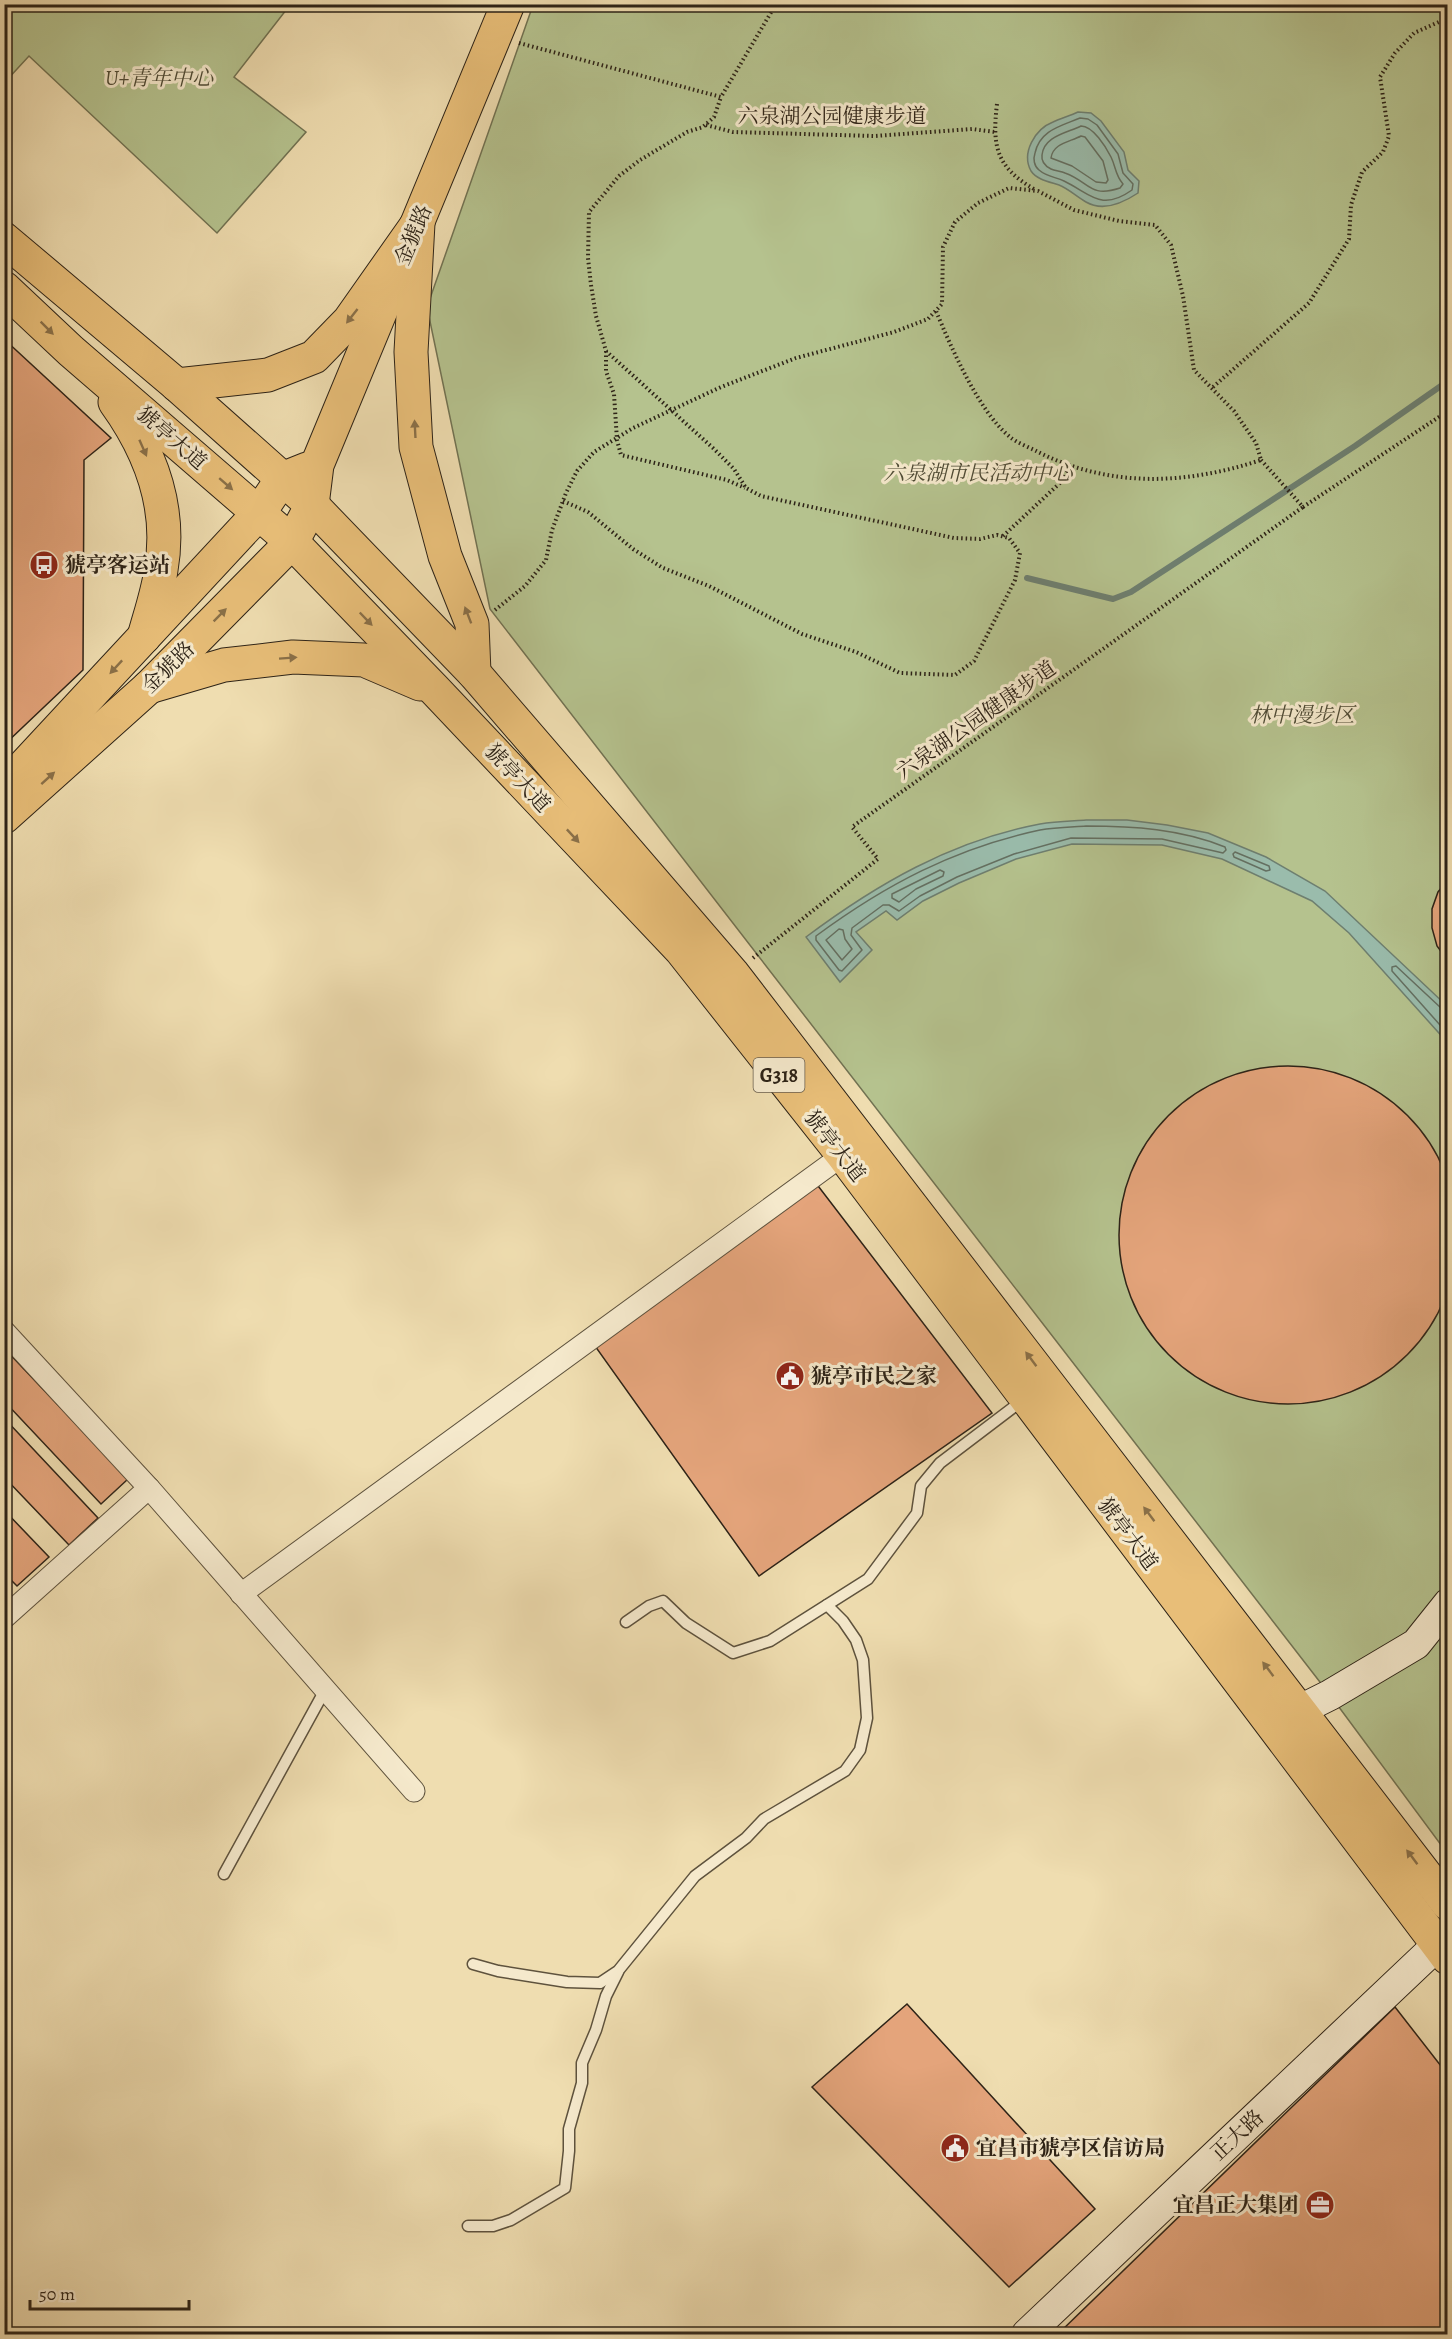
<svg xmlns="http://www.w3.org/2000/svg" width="1452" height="2339" viewBox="0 0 1452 2339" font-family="Alegreya,'Noto Serif SC',serif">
<rect width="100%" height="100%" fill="#efddb0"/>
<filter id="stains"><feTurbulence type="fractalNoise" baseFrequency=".00333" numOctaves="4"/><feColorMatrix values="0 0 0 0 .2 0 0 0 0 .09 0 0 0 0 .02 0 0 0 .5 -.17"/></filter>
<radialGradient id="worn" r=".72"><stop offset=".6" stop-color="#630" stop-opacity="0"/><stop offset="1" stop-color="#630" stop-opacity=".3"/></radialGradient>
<g fill="#b5c28e" stroke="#717252" stroke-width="1.5">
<polygon points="5,4 290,5 234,77 306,132 217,233 29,56 5,82"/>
<polygon points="533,5 1447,5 1447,1853 1330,1695 490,609 427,307"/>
</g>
<g fill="#9abcac" stroke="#6e7f70" stroke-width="1.5">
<path d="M1078,112L1091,113L1101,121L1124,152L1128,170L1139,181L1138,193C1123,203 1103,212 1086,202C1077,197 1069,189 1059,185C1050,182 1037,180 1031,171C1021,153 1035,129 1053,122C1061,118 1070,116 1078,112Z"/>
<path d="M1086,820H1127L1167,825L1208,833L1266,857L1325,891L1447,1006V1042L1349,933L1312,901L1222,859L1162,845L1072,844L1016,859L959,883L923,901L897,920L886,911L856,932L872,950L840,982L806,937C877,884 951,841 1040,824C1055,821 1071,821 1086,820Z"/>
</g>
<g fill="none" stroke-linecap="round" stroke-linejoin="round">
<g stroke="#647062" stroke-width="1.5">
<path d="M1080,118L1088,119L1097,125L1118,154L1123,173L1133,184L1132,190C1101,212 1091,194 1064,181C1056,177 1047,177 1039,170C1034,166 1033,159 1035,153C1040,130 1061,126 1080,118Z"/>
<path d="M1081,126C1093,126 1106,147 1111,157C1116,167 1115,175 1123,184L1120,188C1089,198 1090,182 1065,173C1061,171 1055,171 1051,169C1045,166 1041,162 1042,155C1044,136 1067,133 1081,126Z"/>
<path d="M1081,136L1085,137L1103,161L1108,180L1106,183L1096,182L1072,166L1051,158C1053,143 1070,142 1081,136Z"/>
<path d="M1086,826C1133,826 1181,829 1225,847L1226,850L1223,853L1162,839L1071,838L1014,854L957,877L920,896L899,911L889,905H883L852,928L851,935L862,950L842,971L839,970L816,940V936C885,885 955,848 1040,830C1055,827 1071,827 1086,826Z"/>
<polygon points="1235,852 1269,866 1270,870 1266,871 1234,857 1233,854"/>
<polygon points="940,870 944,872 943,876 916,889 899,902 892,898 892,894"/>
<polygon points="839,929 843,930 845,939 852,949 842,960 826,940"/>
<polyline points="1448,1010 1441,1008 1396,966 1392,967 1392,971 1448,1034"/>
</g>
<polyline stroke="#6e7f70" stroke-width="6" points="1027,578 1113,599 1131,592 1355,446 1448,381"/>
</g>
<g fill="#e4a47b" stroke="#2d2317" stroke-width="1.5">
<polygon points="4,339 111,438 84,460 83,670 4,745"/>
<polygon points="1448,880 1448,961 1437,946 1432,928 1432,909 1438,892"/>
<circle cx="1288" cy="1235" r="169"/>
<polygon points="812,1178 992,1413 759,1576 590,1339"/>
<polygon points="4,1348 128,1479 101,1504 4,1401"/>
<polygon points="4,1418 98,1518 69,1545 4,1477"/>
<polygon points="4,1510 49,1557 17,1586 4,1573"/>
<polygon points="907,2004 1095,2209 1009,2287 812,2087"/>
<polygon points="1395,2007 1448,2075 1448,2334 1058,2334"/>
</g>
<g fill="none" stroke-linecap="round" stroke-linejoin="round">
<g stroke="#5e523d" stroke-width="13">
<g id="lane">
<polyline points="626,1622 649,1606 663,1601 686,1623 733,1653 770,1641 868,1579 917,1513 921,1486 940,1463 1023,1400"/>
<polyline points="224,1874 325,1690"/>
<polyline points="473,1964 498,1971 567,1982 600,1983 618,1971 695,1876 746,1838 764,1819 845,1771 860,1750 867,1718 863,1660 856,1640 843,1621 827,1605"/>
<polyline points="468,2226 493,2226 511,2220 565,2188 569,2151 569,2129 582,2083 582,2063 596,2030 606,1996 618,1972"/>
</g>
</g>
<g stroke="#5e523d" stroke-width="23">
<g id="street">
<polyline points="4,1331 149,1488 414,1791"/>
<polyline points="241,1594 843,1155"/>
<polyline points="4,1618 149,1488"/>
</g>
</g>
<g stroke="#2d2317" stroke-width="32">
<g id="secondary">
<polyline points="1300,1710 1330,1695 1416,1644 1448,1604"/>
<polyline points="1027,2334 1448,1935"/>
</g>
</g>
<g stroke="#2d2317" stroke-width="35">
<g id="primary">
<polyline points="4,785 24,766 259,513 282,479 307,469"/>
<polyline points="4,817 149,687 292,542 312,505 317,465 508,4"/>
</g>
</g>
<g stroke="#2d2317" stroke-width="35">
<g id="highway">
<polyline points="4,239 177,385 312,505 474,673 733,974 1448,1904"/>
<polyline points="4,288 71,351 292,542 435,690 681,950 843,1155 1448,1958"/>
<polyline points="177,385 268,375 314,357 349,321 418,223 411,352 416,447 445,556 472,624 474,673"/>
<path d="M115,402C151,452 172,508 161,570C158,592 150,615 144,637"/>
<polyline points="149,687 224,665 293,657 364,660 420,684"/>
</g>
</g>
<g stroke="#2d2317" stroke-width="4" stroke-dasharray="1.5 3" stroke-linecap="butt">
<polyline points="519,43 721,97 776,4"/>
<path d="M997,104C992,146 996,167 1034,189"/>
<polyline points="706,125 733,132 875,136 972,129 995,132"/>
<polyline points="606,351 606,371 614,394 617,440 621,455 727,480 745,488"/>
<polyline points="1213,387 1309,303 1349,239 1351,205 1362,172 1383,152 1389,136 1380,77 1395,53 1414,33 1448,18"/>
<polyline points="1261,460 1303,507 1448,411"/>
<polyline points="563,501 588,512 633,549 663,568 709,586 802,634 856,652 900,673 955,675 974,661 1015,580 1020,553 1009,538 997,535 980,539 954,538 761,496 746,488 734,469 714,449 606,351 596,316 591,285 588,258 589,212 619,176 640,160 687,132 703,127 714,117 721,97"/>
<polyline points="1003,536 1061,482 1071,466"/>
<path d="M495,610L525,586L546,560L552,530L566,493L577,471L594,452L633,428L721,387L796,358L894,332L928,319L942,304L943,247L955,222L978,203L1009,188L1038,191L1074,210L1119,221L1155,225L1171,245L1183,296L1194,370L1234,411L1256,443L1261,460C1185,485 1111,488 1038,452C1029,447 1017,443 1010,437C979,412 951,347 936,311"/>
<polyline points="753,958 878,859 852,827 1303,507"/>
</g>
<use href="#lane" stroke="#f5e9cc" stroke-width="10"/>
<use href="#street" stroke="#f5e9cc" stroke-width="21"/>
<use href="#secondary" stroke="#f5e9cc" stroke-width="30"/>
<use href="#primary" stroke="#e8be78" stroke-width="33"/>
<use href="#highway" stroke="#e8be78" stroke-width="33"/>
</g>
<defs><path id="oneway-solid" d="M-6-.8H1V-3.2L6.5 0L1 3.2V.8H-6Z" transform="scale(1.5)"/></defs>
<g fill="#8a7048">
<use href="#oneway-solid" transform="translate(352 316) rotate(128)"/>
<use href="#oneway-solid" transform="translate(47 328) rotate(45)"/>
<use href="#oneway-solid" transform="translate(415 429) rotate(-93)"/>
<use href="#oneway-solid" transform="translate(143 448) rotate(66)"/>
<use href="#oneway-solid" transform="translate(226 484) rotate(41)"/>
<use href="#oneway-solid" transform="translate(220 615) rotate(-45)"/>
<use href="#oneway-solid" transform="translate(468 615) rotate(-111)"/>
<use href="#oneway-solid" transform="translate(366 619) rotate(46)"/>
<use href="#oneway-solid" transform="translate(288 658) rotate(-4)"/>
<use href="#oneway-solid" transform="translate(116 667) rotate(133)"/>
<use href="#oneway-solid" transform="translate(48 778) rotate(-42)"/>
<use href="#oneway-solid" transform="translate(573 836) rotate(47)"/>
<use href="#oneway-solid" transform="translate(1031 1359) rotate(-127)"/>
<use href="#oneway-solid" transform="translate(1149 1514) rotate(-127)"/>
<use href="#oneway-solid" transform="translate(1268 1669) rotate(-127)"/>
<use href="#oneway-solid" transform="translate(1412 1857) rotate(-127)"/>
</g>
<defs>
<g id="bus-disc" transform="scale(1.5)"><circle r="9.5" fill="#8f2418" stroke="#f5e9cc"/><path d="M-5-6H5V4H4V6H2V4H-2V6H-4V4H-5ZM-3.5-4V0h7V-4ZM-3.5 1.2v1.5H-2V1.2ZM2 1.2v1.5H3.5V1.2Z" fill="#fff"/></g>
<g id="civic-disc" transform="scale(1.5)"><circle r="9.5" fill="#8f2418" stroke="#f5e9cc"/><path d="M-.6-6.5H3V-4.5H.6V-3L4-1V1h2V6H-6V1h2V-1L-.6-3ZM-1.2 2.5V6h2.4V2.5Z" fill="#fff"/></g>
<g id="office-disc" transform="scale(1.5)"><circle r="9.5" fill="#8f2418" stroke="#f5e9cc"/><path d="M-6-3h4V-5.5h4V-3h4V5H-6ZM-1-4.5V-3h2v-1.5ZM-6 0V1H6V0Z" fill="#fff"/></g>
</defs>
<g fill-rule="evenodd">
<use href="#bus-disc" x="44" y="565"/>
<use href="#civic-disc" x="790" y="1376"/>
<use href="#civic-disc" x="955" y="2148"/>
<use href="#office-disc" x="1320" y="2205"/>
</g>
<g text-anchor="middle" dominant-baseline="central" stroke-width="6" stroke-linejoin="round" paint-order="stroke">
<rect fill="#f5e9cc" stroke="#695e4d" stroke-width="1.5" x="753.5" y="1058" width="51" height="34" rx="4.5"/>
<g font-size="20" font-weight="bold" fill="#2d2317">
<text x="779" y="1075">G318</text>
</g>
<g font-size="21" font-style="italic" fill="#4f4b35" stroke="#f5e9cc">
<text x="159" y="78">U+青年中心</text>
<text x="978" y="473">六泉湖市民活动中心</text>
<text x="1302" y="715">林中漫步区</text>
</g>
<g font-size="21" fill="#2d2317" stroke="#f5e9cc">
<text x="832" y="116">六泉湖公园健康步道</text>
<text transform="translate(413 235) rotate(-67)">金猇路</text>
<text transform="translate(172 438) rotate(41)">猇亭大道</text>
<text transform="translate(168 667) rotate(-44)">金猇路</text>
<text transform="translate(976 720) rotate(-35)">六泉湖公园健康步道</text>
<text transform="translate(518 778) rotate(47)">猇亭大道</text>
<text transform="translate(835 1146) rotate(52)">猇亭大道</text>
<text transform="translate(1128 1534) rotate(53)">猇亭大道</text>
<text transform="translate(1237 2135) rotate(-43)">正大路</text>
</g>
<g font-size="21" font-weight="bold" fill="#2d2317" stroke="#f5e9cc" text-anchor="start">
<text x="65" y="565">猇亭客运站</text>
<text x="811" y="1376">猇亭市民之家</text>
<text x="976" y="2148">宜昌市猇亭区信访局</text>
<text x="1299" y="2205" text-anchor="end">宜昌正大集团</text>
</g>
</g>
<rect width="1452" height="2339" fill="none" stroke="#efddb0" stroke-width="24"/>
<rect x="6" y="6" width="1440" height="2327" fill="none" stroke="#2d2317" stroke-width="3"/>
<rect x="12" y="12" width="1428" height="2315" fill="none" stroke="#2d2317" stroke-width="1.5"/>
<path d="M30 2300v9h159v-9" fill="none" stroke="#2d2317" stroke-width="3"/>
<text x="39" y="2300" font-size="18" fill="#2d2317" stroke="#f5e9cc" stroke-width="4.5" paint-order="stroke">50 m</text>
<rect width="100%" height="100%" filter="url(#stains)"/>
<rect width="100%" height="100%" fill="url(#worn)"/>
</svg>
